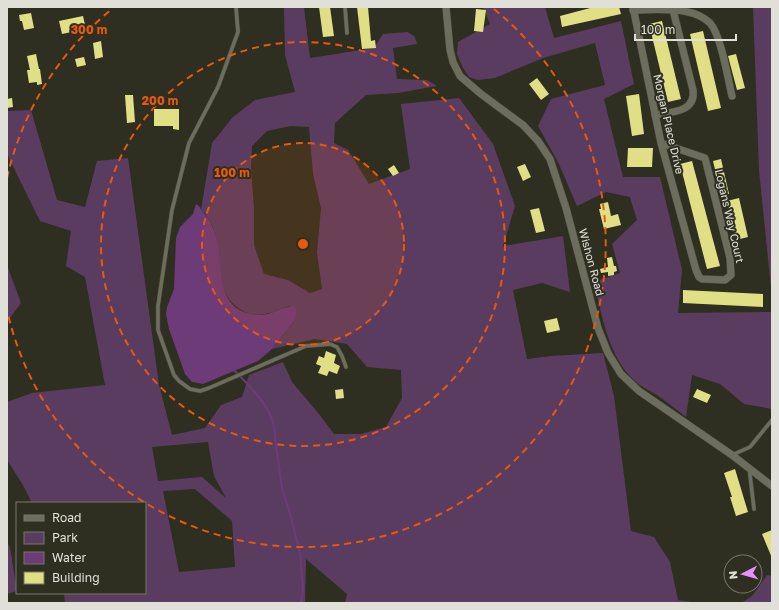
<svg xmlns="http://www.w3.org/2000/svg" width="779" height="610" viewBox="0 0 779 610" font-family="'Golos Text',sans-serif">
<rect width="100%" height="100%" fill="#2f2f21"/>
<g fill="#5a3c61" fill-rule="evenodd">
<path d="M284,7H304L310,58L374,48L383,34L408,32L415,37L417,44L393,48L397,79L427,80L437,86L398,93L366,95L335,123L334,143L348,150L369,184L410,169L401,104L459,98L493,144L515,206L503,246L563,236L570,292L542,283L513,290L527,359L551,356L603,353L614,396L631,531L654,537L670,562L678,600L698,603H345L347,594L306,559L305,603H65L64,593H145V503H32L23,485L7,460V402L32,393L105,385L85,277L66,266L71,231L40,221L7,154V111L31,110L57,200L85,207L97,161L128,158L159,385L172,435L205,428L221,405L242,397L249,375L283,362L292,382L319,414L334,434H361L386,427L402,398L401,370L367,367L347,344L315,339L272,349L295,320L289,306C271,313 254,321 237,307C207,284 230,235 201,210L212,143L233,117L255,100L295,92L285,55ZM291,126L309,127L313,174L321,208L317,253L322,289L310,293L288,280L264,274L254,245V208L251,167L252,146L267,131ZM208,442L214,476L226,498L202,477L158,481L152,447ZM195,489L232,521L235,567L179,572L163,491Z"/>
<path d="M483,7H545L554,38L621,21L634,84L604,99L623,177H660L682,270L678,313L772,312V409L744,404L720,384L692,375L686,417C677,410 667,402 657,395C649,390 640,386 634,380C608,356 602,315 594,282L620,273L612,244L637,220L630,197L606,192L577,206L558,162L538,126L551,99L605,85L595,43L543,58L495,78L478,80L469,77L463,68L457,54L458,42L490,24Z"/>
<polygon points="753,7 772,7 772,298 759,170"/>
<polygon points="7,265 21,303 7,322"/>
<polygon points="7,542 10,548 17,591 7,594"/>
<polygon points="767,575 772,576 772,603 741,603 752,596"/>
</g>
<path fill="#6c3b78" d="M196,204L199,206C202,213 209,217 212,226C215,232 217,240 218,246C223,276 217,311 257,315C271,316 282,306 295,306L297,312L295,320L272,349L258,361L203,384L192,382L185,374L169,329L166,314L167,307L174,289L176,238L180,227L193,214Z"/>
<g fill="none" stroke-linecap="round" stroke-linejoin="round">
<path stroke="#6c3b78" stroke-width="2" d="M234,370C252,389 277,411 275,439L282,488L291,517L300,553L303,590L301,603"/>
</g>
<g fill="#e1df86">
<polygon points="319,7 330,7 334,36 323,37"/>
<polygon points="357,7 368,7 371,41 375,40 376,48 362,49"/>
<polygon points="594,7 619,7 621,14 562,27 560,16"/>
<polygon points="476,9 486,10 483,32 474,31"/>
<polygon points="31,13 34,28 24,30 22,21 20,21 19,15"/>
<polygon points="83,16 86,29 62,34 59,21"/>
<polygon points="662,21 681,99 668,102 649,24"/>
<polygon points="703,31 721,108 708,111 690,34"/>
<polygon points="101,41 103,57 95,59 93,43"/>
<polygon points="36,54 39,69 40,69 42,84 37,85 37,82 29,83 27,70 30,70 27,56"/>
<polygon points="736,54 745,88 737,90 728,56"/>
<polygon points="84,57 86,65 77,67 75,59"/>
<polygon points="537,78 549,94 541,100 529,84"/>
<polygon points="639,94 644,134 632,136 626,96"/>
<polygon points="125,95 133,95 135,122 127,123"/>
<polygon points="12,98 13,107 7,108 7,99"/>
<polygon points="154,109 179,109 179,130 173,129 173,126 154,126"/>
<polygon points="628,148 653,148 652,167 627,167"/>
<polygon points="721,159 729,194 721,195 713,161"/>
<polygon points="692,161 720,266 707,269 680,164"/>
<polygon points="525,164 531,177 523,181 517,167"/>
<polygon points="394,165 399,173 393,176 388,169"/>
<polygon points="739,198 748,237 736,240 727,201"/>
<polygon points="608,202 611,216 618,214 621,225 604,229 599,209 601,209 600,204"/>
<polygon points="539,208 545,231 536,233 530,210"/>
<polygon points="612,257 614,266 616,266 617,271 614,272 614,275 608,276 608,272 601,273 600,269 608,267 607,258"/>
<polygon points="683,290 763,294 763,307 683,303"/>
<polygon points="557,318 560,330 547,333 544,321"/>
<polygon points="326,351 336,355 334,363 340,366 337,374 329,371 327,376 318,373 321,366 316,364 319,356 324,358"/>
<polygon points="343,389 344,398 336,399 335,390"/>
<polygon points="697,389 711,395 707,403 693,397"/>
<polygon points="735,469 748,512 736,516 730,497 732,497 724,473"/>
<polygon points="772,530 772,558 762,534"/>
</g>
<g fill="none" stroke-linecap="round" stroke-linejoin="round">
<g stroke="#4b4b40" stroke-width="4.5">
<g id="service">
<polyline points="236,7 238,32 218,87 189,143 172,210 158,306 158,330 174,375 179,381 190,389 200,391 209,388 306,346 330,344 337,347 342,356 346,367"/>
<polyline points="345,7 347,33"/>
<polyline points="732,455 750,447 772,420"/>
<polyline points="750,470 750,475 754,509"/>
</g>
</g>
<g stroke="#4b4b40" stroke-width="8">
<g id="minor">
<polyline points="446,7 450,50 453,62 460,76 481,94 523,125 538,141 550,159 566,208 598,328 608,353 621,374 639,391 732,455 772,486"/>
<polyline points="633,7 661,143 696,270 699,277 702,279 725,280 731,275 730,258 705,158 661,143"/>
<path d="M633,10C651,10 671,8 688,12C695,13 705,18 710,23C721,35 728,79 732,96"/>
<path d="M655,115C672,112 696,112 693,90L673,10"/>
</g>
</g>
<use href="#service" stroke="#6d6d5e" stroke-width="3.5"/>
<use href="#minor" stroke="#6d6d5e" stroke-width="7"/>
</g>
<circle cx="303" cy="244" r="101" fill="#e8590c" fill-opacity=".12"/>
<g fill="none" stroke="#e8590c" stroke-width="2" stroke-dasharray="7 5">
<circle cx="303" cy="244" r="101"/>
<circle cx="303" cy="244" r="202"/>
<path d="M7 178A303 303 0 0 1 112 9M494 9A303 303 0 1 1 7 310"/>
</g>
<g text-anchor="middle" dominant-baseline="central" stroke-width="4" stroke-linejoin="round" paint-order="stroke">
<g font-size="11" fill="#e0e0d8" stroke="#2f2f21">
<text transform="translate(669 124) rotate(77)">Morgan Place Drive</text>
<text transform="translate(730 216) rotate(77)">Logans Way Court</text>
<text transform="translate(592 262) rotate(75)">Wishon Road</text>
</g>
</g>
<circle cx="303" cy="244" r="6" fill="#e8590c" stroke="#2f2f21" stroke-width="2"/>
<g font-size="12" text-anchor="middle" font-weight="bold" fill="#e8590c" stroke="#2f2f21" stroke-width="4" stroke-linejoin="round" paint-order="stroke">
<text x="89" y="34">300 m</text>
<text x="160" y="105">200 m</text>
<text x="232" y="177">100 m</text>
</g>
<rect width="779" height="610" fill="none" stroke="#e0e0d8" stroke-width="16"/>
<rect x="16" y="502" width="130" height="92" fill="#2f2f21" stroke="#76766a"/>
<rect x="24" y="515" width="20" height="6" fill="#6d6d5e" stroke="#76766a"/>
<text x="52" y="522" font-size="12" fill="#e0e0d8">Road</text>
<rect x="24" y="532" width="20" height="12" fill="#5a3c61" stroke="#76766a"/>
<text x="52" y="542" font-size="12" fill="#e0e0d8">Park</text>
<rect x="24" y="552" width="20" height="12" fill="#6c3b78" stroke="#76766a"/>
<text x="52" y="562" font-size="12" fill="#e0e0d8">Water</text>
<rect x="24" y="572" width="20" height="12" fill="#e1df86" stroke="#76766a"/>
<text x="52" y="582" font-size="12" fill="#e0e0d8">Building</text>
<g transform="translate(743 574) rotate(264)"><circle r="19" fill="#2f2f21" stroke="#76766a"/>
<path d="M0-3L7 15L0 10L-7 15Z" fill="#e98efe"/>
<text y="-6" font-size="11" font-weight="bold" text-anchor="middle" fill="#e0e0d8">N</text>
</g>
<path d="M635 34v6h101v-6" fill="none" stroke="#e0e0d8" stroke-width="2"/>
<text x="641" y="34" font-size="12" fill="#e0e0d8" stroke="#2f2f21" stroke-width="3" paint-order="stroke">100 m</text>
</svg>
